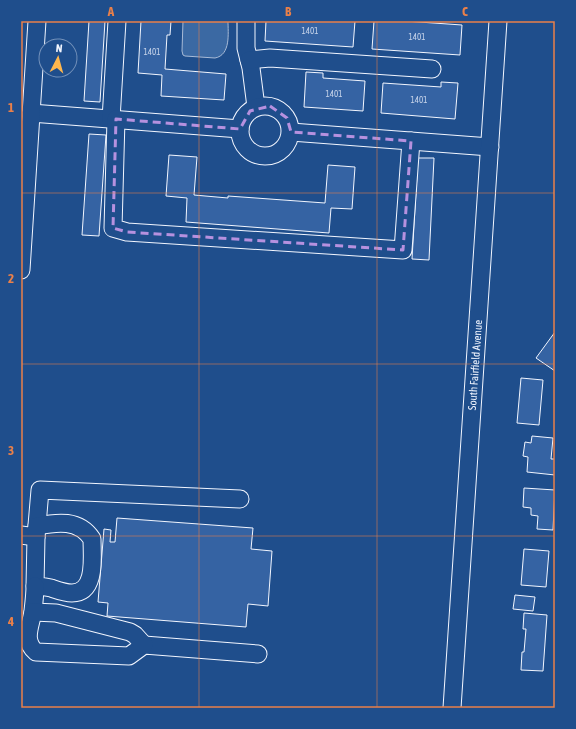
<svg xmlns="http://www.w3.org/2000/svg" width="576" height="729" viewBox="0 0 576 729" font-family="'Asap Condensed',sans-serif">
<rect width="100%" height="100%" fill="#1f4e8c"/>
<path fill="#3b69a3" stroke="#a8bbd7" d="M183,21H228C228,33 231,55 215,58L185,56L183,55L182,51Z"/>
<g fill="#3563a3" stroke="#f2f6ff">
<polygon points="89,21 105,21 100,102 84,101"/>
<polygon points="141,21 171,21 170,35 167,35 165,69 226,74 224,100 161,96 162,75 138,73"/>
<polygon points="266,21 355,21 353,47 265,41"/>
<polygon points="374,21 405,21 462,25 460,55 372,49"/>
<polygon points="306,72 323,73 323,78 365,81 363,111 304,107"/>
<polygon points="441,82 458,83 455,119 381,113 383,83 441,87"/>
<polygon points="89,134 106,135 99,236 82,235"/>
<polygon points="169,155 197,157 194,195 228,198 228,196 325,203 328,165 355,167 352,209 331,208 329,233 186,222 187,198 166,196"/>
<polygon points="418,158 434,158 429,260 412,259"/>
<polygon points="555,332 555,371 536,358"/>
<polygon points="521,378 543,380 539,425 517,423"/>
<polygon points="532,436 553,438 551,459 555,459 555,475 527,472 528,457 523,456 525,442 531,443"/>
<polygon points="524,488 555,490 553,530 537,529 538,516 531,515 531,508 523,507"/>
<polygon points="117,518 253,528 251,549 272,551 268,606 248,604 246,627 107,616 108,603 98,602 104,529 111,530 110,542 115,542"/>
<polygon points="524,549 549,551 546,587 521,585"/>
<polygon points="515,595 535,597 533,611 513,609"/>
<polygon points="524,613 547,615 543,671 521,670 522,652 524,652 526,629 523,629"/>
</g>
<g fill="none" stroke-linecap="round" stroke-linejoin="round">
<g stroke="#f2f6ff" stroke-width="19">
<g id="minor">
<polyline points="246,21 246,48 251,68 256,107"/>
<polyline points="249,60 270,58 432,69"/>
<circle cx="265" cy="131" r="25"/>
<polyline points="31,113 240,129"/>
<polyline points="111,119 117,21"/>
<polyline points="116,119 113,228 127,232 403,250 411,141"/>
<polyline points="291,132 490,147"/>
<polyline points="21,270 37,21"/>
<polyline points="21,535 36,537 40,490 240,499"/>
<path d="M36,537L35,586C40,586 46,587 51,588C57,590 65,593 72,593C97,593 92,556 92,539C79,519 57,522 37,526"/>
<path d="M35,586C35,594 34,602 33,611C31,626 22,640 36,652L129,656L144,645L258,654"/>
<polyline points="33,612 56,613 130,632 135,635 144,645"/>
<polyline points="452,708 498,21"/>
</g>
</g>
<use href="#minor" stroke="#1f4e8c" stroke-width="17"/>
</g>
<path fill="none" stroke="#b691df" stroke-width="3" stroke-dasharray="8 5" stroke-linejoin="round" d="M270,106L287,118L291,132L411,141L403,250L127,232L113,228L116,119L240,129L250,111Z"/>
<path fill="none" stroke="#ea8049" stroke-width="1" stroke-opacity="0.55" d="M199,21V708M377,21V708M21,193H555M21,364H555M21,536H555"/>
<g text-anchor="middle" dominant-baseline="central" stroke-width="3" stroke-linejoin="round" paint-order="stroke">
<g font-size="9" fill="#c3d1e8">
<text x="310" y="31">1401</text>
<text x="417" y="37">1401</text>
<text x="152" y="52">1401</text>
<text x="334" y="94">1401</text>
<text x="419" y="100">1401</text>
</g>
<g font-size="11" fill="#f2f6ff" stroke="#1f4e8c">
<text transform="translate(475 365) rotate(-86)">South Fairfield Avenue</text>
</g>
</g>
<rect width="576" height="729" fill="none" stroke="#1f4e8c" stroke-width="44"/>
<g transform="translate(58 58) rotate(6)"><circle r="19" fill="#1f4e8c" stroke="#7391ba"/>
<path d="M0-3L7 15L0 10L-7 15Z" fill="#ffb74d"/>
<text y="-6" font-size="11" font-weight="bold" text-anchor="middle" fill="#f2f6ff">N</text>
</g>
<rect x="22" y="22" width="532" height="685" fill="none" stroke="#ea8049" stroke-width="1.5"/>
<g font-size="13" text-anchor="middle" font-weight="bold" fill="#ea8049">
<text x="111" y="16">A</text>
<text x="288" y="16">B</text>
<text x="465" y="16">C</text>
<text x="11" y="112">1</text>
<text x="11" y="283">2</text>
<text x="11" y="455">3</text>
<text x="11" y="626">4</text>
</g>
</svg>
